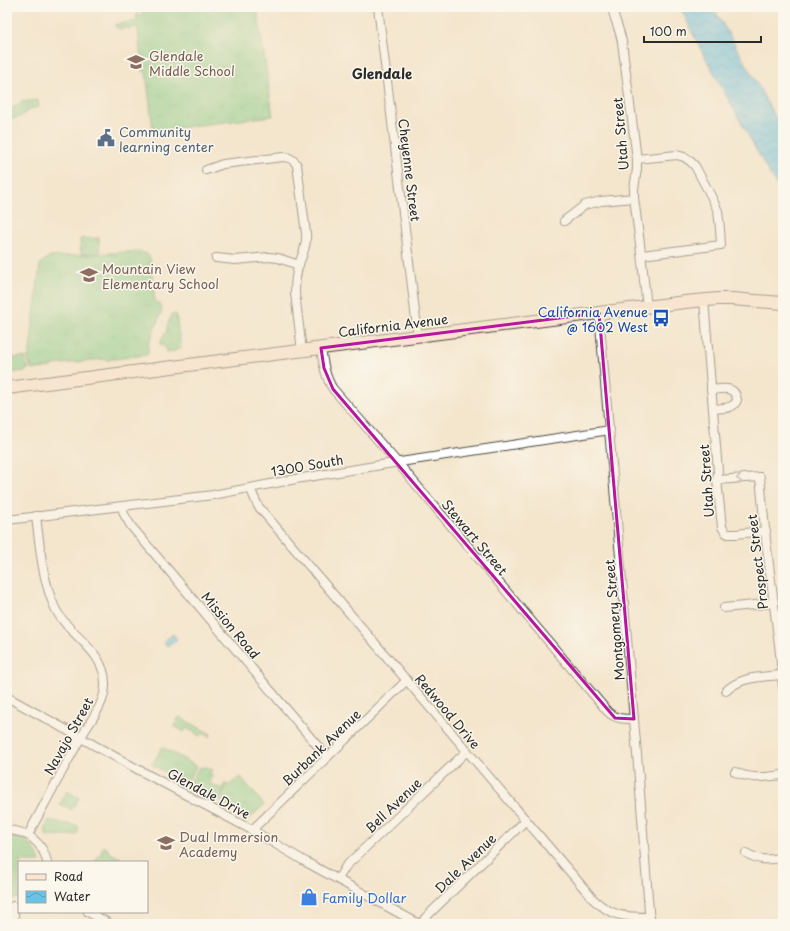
<svg xmlns="http://www.w3.org/2000/svg" width="790" height="931" viewBox="0 0 790 931" font-family="'Playpen Sans',sans-serif">
<defs>
<pattern id="grass-tufts" width="24" height="20" patternUnits="userSpaceOnUse"><rect width="24" height="20" fill="#85ce8b"/><path d="M3 7l-1-3M5 7V3M7 7l1-3M15 17l-1-3M17 17v-4M19 17l1-3" fill="none" stroke="#73b178"/></pattern>
<pattern id="park-dots" width="8" height="8" patternUnits="userSpaceOnUse"><rect width="8" height="8" fill="#85ce8b"/><path d="M2 2h.1M6 6h.1" fill="none" stroke="#73b178" stroke-width="1.8" stroke-linecap="round"/></pattern>
<pattern id="water-waves" width="16" height="10" patternUnits="userSpaceOnUse"><rect width="16" height="10" fill="#68c3e6"/><path d="M0 5q4-4 8 0t8 0" fill="none" stroke="#569fbb"/></pattern>
</defs>
<rect width="100%" height="100%" fill="#fbf7ec"/>
<filter id="ink" filterUnits="userSpaceOnUse"><feTurbulence type="fractalNoise" baseFrequency=".025" numOctaves="2"/><feDisplacementMap in="SourceGraphic" scale="8" xChannelSelector="R" yChannelSelector="G"/><feConvolveMatrix kernelMatrix="1 2 1 2 8 2 1 2 1" color-interpolation-filters="sRGB"/></filter>
<filter id="wash" filterUnits="userSpaceOnUse"><feTurbulence type="fractalNoise" baseFrequency=".012" numOctaves="4" result="noise"/><feDisplacementMap in="SourceGraphic" scale="16" xChannelSelector="R" yChannelSelector="G"/><feGaussianBlur stdDeviation="0.9" result="paint"/><feColorMatrix in="noise" values="0 0 0 0 0 0 0 0 0 0 0 0 0 0 0 0 0 1.4 0 .05"/><feComposite in="paint" operator="in"/></filter>
<g filter="url(#wash)">
<rect width="100%" height="100%" fill="#f4e6cd"/>
<g fill="url(#grass-tufts)" stroke="#587c5b">
<polygon points="141,7 257,7 273,116 153,131 146,72 142,71 138,27 120,29 115,27 115,24 137,21 136,15 143,14"/>
<polygon points="38,100 39,107 30,109 20,117 7,120 7,112 21,102"/>
<path d="M138,251C143,253 148,253 150,258L155,301L161,305L162,311L148,345V354L145,355L107,360L102,359L54,365L51,367L32,370L27,357H29L40,264L47,258L50,257Z"/>
<path d="M172,314H176L181,348L176,349V351L167,352C167,348 163,345 160,344L165,332H167L168,330L166,329Z"/>
<polygon points="25,357 25,359 29,369 26,369 26,371 7,373 7,362 11,362 11,358"/>
<polygon points="179,717 211,734 210,737 202,733 200,736 186,728 184,732 174,726"/>
<polygon points="162,747 196,766 196,767 186,784 152,765"/>
<polygon points="205,766 212,770 210,773 212,775 209,783 222,789 225,783 227,784 217,801 189,785 198,769 200,767 204,768"/>
<polygon points="241,777 264,805 250,818 219,801 227,786"/>
</g>
<g fill="url(#park-dots)" stroke="#587c5b">
<polygon points="99,238 100,253 81,254 80,239"/>
<polygon points="9,342 11,362 7,362 7,343"/>
<polygon points="67,791 79,798 72,810 60,804"/>
<path d="M7,837C23,836 36,846 40,862H19V898L7,900Z"/>
<polygon points="103,847 106,847 110,853 121,858 120,862 95,862 102,851 101,849"/>
</g>
<path fill="#85ce8b" stroke="#587c5b" d="M49,820L78,826V833L75,835L47,837C44,830 46,826 49,820Z"/>
<g fill="url(#water-waves)" stroke="#4a7788">
<polygon points="680,7 713,7 753,76 783,132 783,195 769,173 699,46"/>
<polygon points="173,634 177,639 167,646 163,642"/>
</g>
</g>
<g filter="url(#ink)">
<g fill="none" stroke-linecap="round" stroke-linejoin="round">
<g stroke="#494743" stroke-width="10">
<g id="street">
<polyline points="378,7 418,336"/>
<path d="M612,7C614,19 620,30 622,42L637,159V169L634,189V198L640,244L647,307"/>
<polyline points="637,159 677,155 684,157 690,161 695,166 711,196 718,211 720,229 721,245 642,255"/>
<path d="M206,170L223,164L283,157C290,157 293,159 297,165L306,233C307,245 303,253 299,264C296,273 295,283 295,293L302,351"/>
<polyline points="564,221 585,205 601,201 634,198"/>
<polyline points="216,258 235,260 269,257 278,258 299,265"/>
<polyline points="704,300 718,471 717,480 722,527 725,532 728,534 735,534 766,531"/>
<polyline points="599,313 638,766 650,924"/>
<path d="M321,348C323,362 325,377 333,389L403,469L608,712C615,719 624,719 634,719"/>
<path d="M711,390C722,389 735,385 737,400C734,409 722,408 713,409"/>
<polyline points="717,480 760,477 766,540 781,662 783,687"/>
<path d="M250,488L258,506L594,900C613,917 625,917 650,917"/>
<polyline points="122,506 124,514 131,526 327,757"/>
<polyline points="7,520 213,495 296,479 387,464 610,430"/>
<polyline points="724,608 774,603"/>
<path d="M726,691C741,676 762,677 783,675"/>
<polyline points="7,697 139,770 252,830 306,862 419,924"/>
<path d="M735,772C753,780 764,777 783,775"/>
<path d="M7,830C27,831 43,842 47,862"/>
<polyline points="252,830 407,680"/>
<path d="M28,835C45,803 62,771 80,739C89,722 105,705 105,685C106,650 68,636 55,608C42,579 40,547 36,516"/>
<path d="M746,853C760,861 767,860 783,858"/>
<polyline points="338,879 346,866 467,751"/>
<polyline points="13,906 15,924"/>
<polyline points="88,912 110,924"/>
<polyline points="421,924 426,917 526,820"/>
</g>
</g>
<g stroke="#494743" stroke-width="14">
<polyline id="secondary" points="7,388 685,302 718,299 732,299 783,303"/>
</g>
<use href="#street" stroke="#fff" stroke-width="8"/>
<use href="#secondary" stroke="#fde4d1" stroke-width="12"/>
</g>
<defs><path id="oneway-chevron" d="M-2-3.5L2.5 0L-2 3.5" fill="none" stroke-width="1.6" stroke-linecap="round" stroke-linejoin="round"/></defs>
<use stroke="#a0a0a0" href="#oneway-chevron" transform="translate(739 478) rotate(175)"/>
</g>
<path d="M0 0H790V931H0ZM599,313L634,719L615,718L333,389L324,368L321,348Z" fill="#f4e6cd" fill-opacity=".55" fill-rule="evenodd"/>
<path fill="none" stroke="#b5179e" stroke-width="3" stroke-linejoin="round" d="M599,313L634,719L615,718L333,389L324,368L321,348Z"/>
<defs>
<g id="school-bare" transform="scale(1.38)"><path d="M0-5L7-2L0 1L-7-2ZM-4 1L0 2.5L4 1V4Q0 6-4 4Z" fill="#8d6e63" stroke="#fbf7ec" stroke-width="2.5" paint-order="stroke"/></g>
<g id="civic-bare" transform="scale(1.38)"><path d="M-.6-6.5H3V-4.5H.6V-3L4-1V1h2V6H-6V1h2V-1L-.6-3ZM-1.2 2.5V6h2.4V2.5Z" fill="#5c6f8a" stroke="#fbf7ec" stroke-width="2.5" paint-order="stroke"/></g>
<g id="bus-bare" transform="scale(1.38)"><path d="M-5-6H5V4H4V6H2V4H-2V6H-4V4H-5ZM-3.5-4V0h7V-4ZM-3.5 1.2v1.5H-2V1.2ZM2 1.2v1.5H3.5V1.2Z" fill="#1a4fb4" stroke="#fbf7ec" stroke-width="2.5" paint-order="stroke"/></g>
<g id="shop-bare" transform="scale(1.38)"><path d="M-5-2.5h2.3a2.7 3.5 0 0 1 5.4 0H5L5.5 6h-11ZM-1.5-2.5h3a1.5 2.3 0 0 0-3 0Z" fill="#3f7fe0" stroke="#fbf7ec" stroke-width="2.5" paint-order="stroke"/></g>
</defs>
<g fill-rule="evenodd">
<use href="#school-bare" x="136" y="62"/>
<use href="#civic-bare" x="106" y="138"/>
<use href="#school-bare" x="89" y="275"/>
<use href="#bus-bare" x="661" y="318"/>
<use href="#school-bare" x="166" y="843"/>
<use href="#shop-bare" x="309" y="897"/>
</g>
<g text-anchor="middle" dominant-baseline="central" stroke-width="3" stroke-linejoin="round" paint-order="stroke">
<g font-size="13" fill="#785e54" stroke="#fbf7ec" text-anchor="start">
<text x="149" y="55">Glendale<tspan x="149" dy="15">Middle School</tspan></text>
<text x="102" y="268">Mountain View<tspan x="102" dy="15">Elementary School</tspan></text>
<text x="179" y="836">Dual Immersion<tspan x="179" dy="15">Academy</tspan></text>
</g>
<g font-size="13" fill="#4e5e75" stroke="#fbf7ec" text-anchor="start">
<text x="119" y="131">Community<tspan x="119" dy="15">learning center</tspan></text>
</g>
<g font-size="13" fill="#2b2b2b" stroke="#fbf7ec">
<text transform="translate(620 134) rotate(-95)">Utah Street</text>
<text transform="translate(410 170) rotate(83)">Cheyenne Street</text>
<text transform="translate(393 325) rotate(-7)">California Avenue</text>
<text transform="translate(307 465) rotate(-10)">1300 South</text>
<text transform="translate(706 481) rotate(-94)">Utah Street</text>
<text transform="translate(475 537) rotate(50)">Stewart Street</text>
<text transform="translate(757 562) rotate(-97)">Prospect Street</text>
<text transform="translate(614 620) rotate(-95)">Montgomery Street</text>
<text transform="translate(231 625) rotate(50)">Mission Road</text>
<text transform="translate(448 711) rotate(50)">Redwood Drive</text>
<text transform="translate(68 736) rotate(-61)">Navajo Street</text>
<text transform="translate(321 747) rotate(-44)">Burbank Avenue</text>
<text transform="translate(209 793) rotate(28)">Glendale Drive</text>
<text transform="translate(393 805) rotate(-44)">Bell Avenue</text>
<text transform="translate(465 863) rotate(-44)">Dale Avenue</text>
</g>
<g font-size="13" fill="#164399" stroke="#fbf7ec" text-anchor="end">
<text x="648" y="311">California Avenue<tspan x="648" dy="15">@ 1602 West</tspan></text>
</g>
<g font-size="13" fill="#366cbe" stroke="#fbf7ec" text-anchor="start">
<text x="322" y="897">Family Dollar</text>
</g>
<g font-size="14" font-weight="bold" fill="#2b2b2b" stroke="#fbf7ec">
<text x="382" y="73">Glendale</text>
</g>
</g>
<rect width="790" height="931" fill="none" stroke="#fbf7ec" stroke-width="24"/>
<rect x="18" y="861" width="130" height="52" fill="#fbf7ec" stroke="#a8a59f"/>
<rect x="26" y="874" width="20" height="6" fill="#fde4d1" stroke="#a8a59f"/>
<text x="54" y="881" font-size="12" fill="#2b2b2b">Road</text>
<rect x="26" y="891" width="20" height="12" fill="url(#water-waves)" stroke="#a8a59f"/>
<text x="54" y="901" font-size="12" fill="#2b2b2b">Water</text>
<path d="M644 36v6h117v-6" fill="none" stroke="#2b2b2b" stroke-width="2"/>
<text x="650" y="36" font-size="12" fill="#2b2b2b" stroke="#fbf7ec" stroke-width="3" paint-order="stroke">100 m</text>
</svg>
